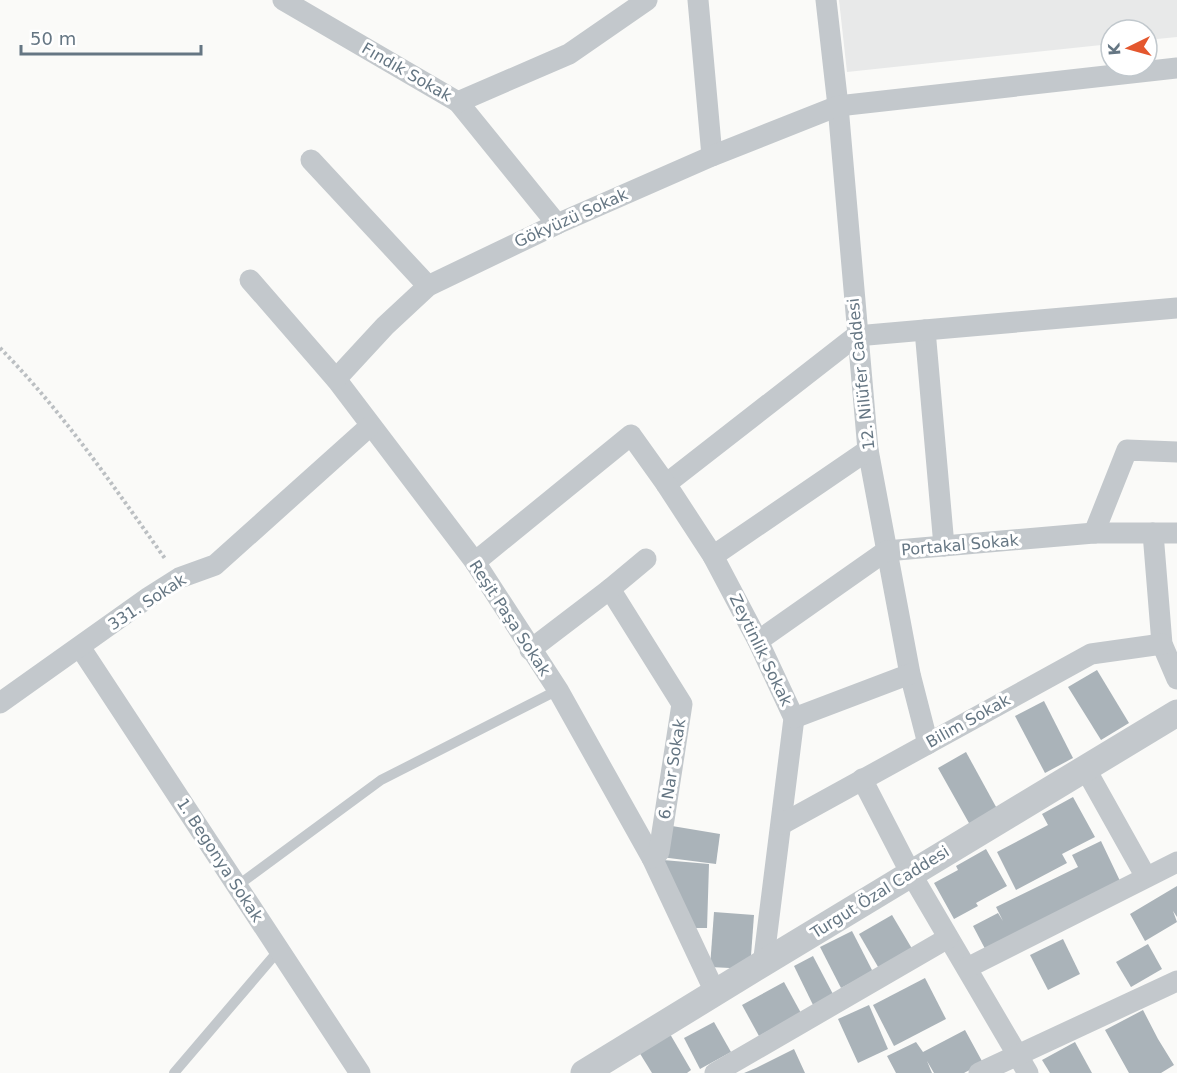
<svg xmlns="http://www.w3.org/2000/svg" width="1177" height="1073" viewBox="0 0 1177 1073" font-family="'DejaVu Sans',sans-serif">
<rect width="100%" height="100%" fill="#fafaf8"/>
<polygon fill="#e8e9e9" points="839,0 1177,0 1177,37 1147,40 1147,30 1111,30 1111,44 847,72"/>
<g fill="#aab3b9">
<polygon points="1097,670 1129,723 1101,740 1068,687"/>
<polygon points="1044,701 1073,758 1045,773 1015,716"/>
<polygon points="966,752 1001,816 974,832 938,768"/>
<polygon points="1073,797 1095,837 1062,854 1067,863 1016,890 997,852 1048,825 1042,814"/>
<polygon points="666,825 720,834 716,864 661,857"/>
<polygon points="1101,841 1121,883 992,962 973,926 998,913 1003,921 996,907 1078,867 1072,855"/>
<polygon points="986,849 1007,886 976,903 978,906 954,919 934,883 958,870 956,866"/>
<polygon points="663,860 709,864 707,928 689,928"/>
<polygon points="1177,886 1177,917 1173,911 1177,922 1145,941 1130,914"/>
<polygon points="714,912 754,915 750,969 710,967"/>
<polygon points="892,915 914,952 881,972 859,934"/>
<polygon points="852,931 873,972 841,988 820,947"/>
<polygon points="1063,939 1080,974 1048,990 1030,955"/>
<polygon points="1148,944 1162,969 1131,987 1116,962"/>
<polygon points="813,956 834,996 814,1007 794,966"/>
<polygon points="925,978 946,1019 894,1046 873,1005"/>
<polygon points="784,982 801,1013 759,1036 742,1005"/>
<polygon points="869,1005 888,1049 858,1063 838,1019"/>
<polygon points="1143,1010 1158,1039 1174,1065 1161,1073 1129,1073 1105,1030"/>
<polygon points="714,1022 731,1052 700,1069 684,1038"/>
<polygon points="965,1030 983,1063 964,1073 934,1073 927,1061 932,1073 896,1073 887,1056 916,1042 923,1052"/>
<polygon points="670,1034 691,1070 687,1073 652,1073 639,1052"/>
<polygon points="1075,1042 1092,1073 1050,1073 1042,1060"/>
<polygon points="794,1049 805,1073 744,1073 756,1068"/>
</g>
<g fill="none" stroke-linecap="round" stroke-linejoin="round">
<path stroke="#bbbfc2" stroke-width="4" stroke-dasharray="3 3" stroke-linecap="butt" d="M0,348C63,412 114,487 166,560"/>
<g stroke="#c3c8cc" stroke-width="10">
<polyline points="237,886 381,780 558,690"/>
<polyline points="174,1073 279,950"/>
</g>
<g stroke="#c3c8cc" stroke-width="21">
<polyline points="283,0 458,102 557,224"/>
<polyline points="698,0 712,156"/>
<polyline points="826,0 838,106 868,450 910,674 928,744"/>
<polyline points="458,102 569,54 647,0"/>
<polyline points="311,160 428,286"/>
<polyline points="250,280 336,379 475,562 558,690 652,858 715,992"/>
<polyline points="925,330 944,546"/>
<polyline points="336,379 385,326 428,286 557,224 712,156 838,106 1177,68"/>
<polyline points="666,484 856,336 1177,308"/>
<polyline points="1094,533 1127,450 1177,452"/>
<polyline points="1153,533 1162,644 1177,679"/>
<polyline points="713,556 868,450"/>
<polyline points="475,562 631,435 666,484 713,556 758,641 794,718 763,965"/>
<polyline points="610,589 682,704 659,852 652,858"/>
<polyline points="758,641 886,551 1094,533 1177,533"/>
<polyline points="80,647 360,1073"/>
<polyline points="530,650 610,589 646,559"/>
<polyline points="0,703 149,597 179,578 215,565 370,426"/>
<polyline points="794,718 910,674"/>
<polyline points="1085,768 1146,877"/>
<polyline points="862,779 910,872 1028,1073"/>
<polyline points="782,824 1091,654 1162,644"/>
<polyline points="967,968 1177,862"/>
<polyline points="715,1073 948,938"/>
<polyline points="979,1073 1177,981"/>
</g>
<path stroke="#c3c8cc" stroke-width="27" d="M584,1073C781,952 978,832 1177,713"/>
</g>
<g text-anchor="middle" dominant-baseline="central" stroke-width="6" stroke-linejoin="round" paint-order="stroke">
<g font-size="16" fill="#657683" stroke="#fff">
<text transform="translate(407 72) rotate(30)">Fındık Sokak</text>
<text transform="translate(571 218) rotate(-24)">Gökyüzü Sokak</text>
<text transform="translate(861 374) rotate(-96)">12. Nilüfer Caddesi</text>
<text transform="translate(960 545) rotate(-5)">Portakal Sokak</text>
<text transform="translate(147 602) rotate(-33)">331. Sokak</text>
<text transform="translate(510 618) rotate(57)">Reşit Paşa Sokak</text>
<text transform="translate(761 650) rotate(64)">Zeytinlik Sokak</text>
<text transform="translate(968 721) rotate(-29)">Bilim Sokak</text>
<text transform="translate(672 769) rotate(-81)">6. Nar Sokak</text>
<text transform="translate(220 860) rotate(57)">1. Begonya Sokak</text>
<text transform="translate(880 892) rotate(-32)">Turgut Özal Caddesi</text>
</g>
</g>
<g transform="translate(1129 48) rotate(265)"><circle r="28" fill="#ffffff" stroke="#c1c8cd" stroke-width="1.5"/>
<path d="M0-4.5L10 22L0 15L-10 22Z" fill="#e4572e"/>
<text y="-9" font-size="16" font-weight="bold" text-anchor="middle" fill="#657683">K</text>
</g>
<path d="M21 45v9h180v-9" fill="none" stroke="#657683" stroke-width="3"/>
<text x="30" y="45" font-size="18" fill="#657683" stroke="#ffffff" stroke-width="4.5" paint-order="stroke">50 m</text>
</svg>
